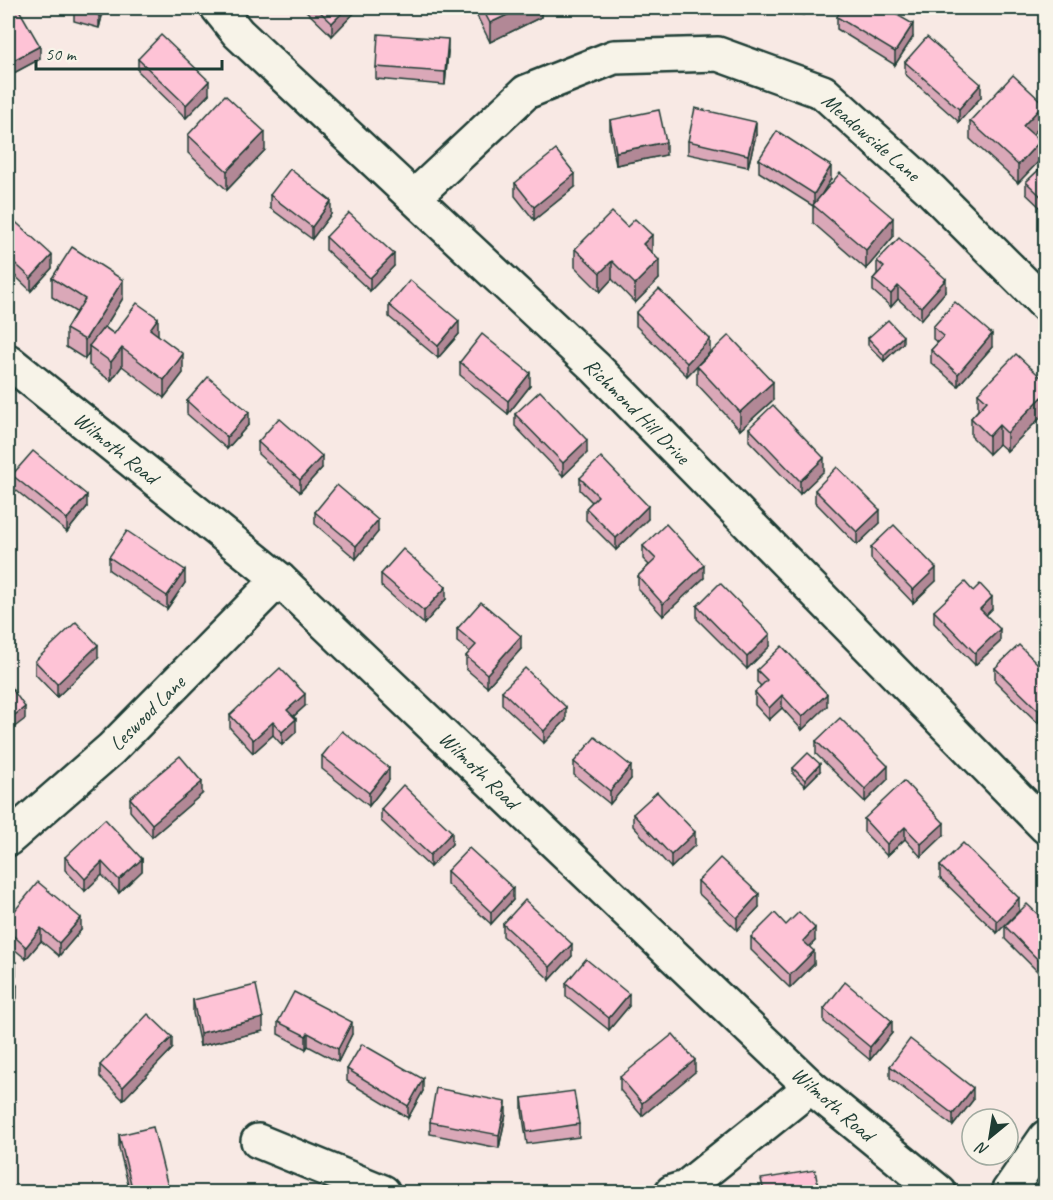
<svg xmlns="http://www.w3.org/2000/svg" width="1053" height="1200" viewBox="0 0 1053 1200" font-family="Caveat,sans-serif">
<rect width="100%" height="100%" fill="#f8e9e4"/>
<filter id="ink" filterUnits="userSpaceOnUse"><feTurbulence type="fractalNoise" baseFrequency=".0167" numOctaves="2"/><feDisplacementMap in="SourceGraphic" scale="12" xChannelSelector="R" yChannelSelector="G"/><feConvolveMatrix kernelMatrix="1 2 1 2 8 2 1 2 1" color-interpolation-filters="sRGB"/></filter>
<g filter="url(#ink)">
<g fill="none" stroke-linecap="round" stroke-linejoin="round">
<g stroke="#1f3d34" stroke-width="38">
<g id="minor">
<polyline points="218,8 238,33 596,368 1046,827"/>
<polyline points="414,197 526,92 614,57 718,54 823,92 931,190 1046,305"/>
<polyline points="8,361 279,579 811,1087 939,1192"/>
<polyline points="8,839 111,749 279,579"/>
<polyline points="258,1141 383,1192"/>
<polyline points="672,1192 685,1188 811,1087"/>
<polyline points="1008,1192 1046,1137"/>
</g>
</g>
<use href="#minor" stroke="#f7f3e8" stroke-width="33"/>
</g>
<g fill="#daa8b8" stroke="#1f3d34" stroke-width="1.5">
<polygon points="8,8 40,59 10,75 8,70"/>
<polygon points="74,8 103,8 103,12 99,28 74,21"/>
<polygon points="303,8 359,8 332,36"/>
<polygon points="473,8 541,8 541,17 490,42"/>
<polygon points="776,8 806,8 804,15"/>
<polygon points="837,17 913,37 895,65 837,29"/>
<polygon points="448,52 445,85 376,79 376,67"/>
<polygon points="138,59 209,94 186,118 138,71"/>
<polygon points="905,62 981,97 959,122 905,74"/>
<polygon points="610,120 666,155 616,165 610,132"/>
<polygon points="970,121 1044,122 1033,135 1040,160 1018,183 970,139"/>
<polygon points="188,135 265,150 227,190 188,153"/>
<polygon points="756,135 748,167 688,154 688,141"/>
<polygon points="759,159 831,179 821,195 893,237 866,269 813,223 813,206 759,172"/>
<polygon points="1046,163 1046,213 1026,194 1026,182"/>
<polygon points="515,183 575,187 534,220 515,196"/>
<polygon points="270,195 331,214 312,239 270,208"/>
<polygon points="8,215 52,268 31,291 8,269"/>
<polygon points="326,237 394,266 370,291 326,250"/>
<polygon points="575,249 652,253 659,279 635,303 612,279 600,292 575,267"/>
<polygon points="877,261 946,291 921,320 898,299 891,307 873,291 873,279 877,274"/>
<polygon points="52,278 123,298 105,327 114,334 158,335 183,373 164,398 122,366 111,381 89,365 89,352 85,359 66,347 66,329 76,312 52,297"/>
<polygon points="389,305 459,334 438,358 389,317"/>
<polygon points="636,313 710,352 687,376 636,326"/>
<polygon points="933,327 992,347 958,386 931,363 931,350 938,343 933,339"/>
<polygon points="868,338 903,343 884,361 868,345"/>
<polygon points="460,362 530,386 508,414 460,375"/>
<polygon points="697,366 773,400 740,430 697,384"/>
<polygon points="1046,382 1046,412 1007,451 999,444 989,454 971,436 971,418 978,410 978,393"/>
<polygon points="187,401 249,424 227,449 187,414"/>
<polygon points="515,414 587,453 563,476 515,426"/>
<polygon points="749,428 824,471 800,494 749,441"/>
<polygon points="258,442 322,468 300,492 258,454"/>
<polygon points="12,475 87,507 67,532 12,487"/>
<polygon points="580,478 648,519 616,550 586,520 586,508 592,502 580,490"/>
<polygon points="815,490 880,523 857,545 815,502"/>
<polygon points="315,512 378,532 356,559 315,524"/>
<polygon points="643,546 704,578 663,616 638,589 638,576 649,565 643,559"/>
<polygon points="871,547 936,581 913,603 871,559"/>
<polygon points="109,557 185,583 167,609 109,570"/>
<polygon points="381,574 446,599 424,624 381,586"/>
<polygon points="973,591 992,609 986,615 1000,642 975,665 934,623 934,611"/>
<polygon points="697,606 770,646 747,669 697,619"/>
<polygon points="457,629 521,649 487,687 466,669 466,656 470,652 457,642"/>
<polygon points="98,658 57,697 35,674 35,661"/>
<polygon points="995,668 1046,672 1038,723 995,681"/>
<polygon points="757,670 827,706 802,730 782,708 769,720 755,705 755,692 761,686 757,682"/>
<polygon points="502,691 566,720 544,743 502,704"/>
<polygon points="305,706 293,717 296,732 282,745 273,735 253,753 230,728 230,715"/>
<polygon points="816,741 888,779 865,802 816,754"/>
<polygon points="322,756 389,780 369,806 322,769"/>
<polygon points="574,762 631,779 610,804 574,775"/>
<polygon points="793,768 820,771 805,786 793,774"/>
<polygon points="202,794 152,837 130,811 130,798"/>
<polygon points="381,809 452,844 430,867 381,821"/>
<polygon points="633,814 695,845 671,868 633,826"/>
<polygon points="864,819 944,835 921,857 905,839 887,856 864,832"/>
<polygon points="65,857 142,859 142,871 119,893 102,875 85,891 65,870"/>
<polygon points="940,866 1019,911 997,933 940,878"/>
<polygon points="447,871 513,900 491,924 447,884"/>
<polygon points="698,881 759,907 737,930 698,893"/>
<polygon points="8,919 81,930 59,956 41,941 26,959 8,944"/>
<polygon points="1046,922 1046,980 1005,939 1005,926"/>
<polygon points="503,924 572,956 550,980 503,936"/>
<polygon points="786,925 815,941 809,947 814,964 790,988 751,950 751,937"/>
<polygon points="566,983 629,1006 609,1030 566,996"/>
<polygon points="193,1000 263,1031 200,1046 193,1013"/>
<polygon points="824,1009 892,1033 870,1060 824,1022"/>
<polygon points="278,1022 352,1034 338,1062 308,1046 306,1049 278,1034"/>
<polygon points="172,1049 123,1100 100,1077 100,1065"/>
<polygon points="890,1066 973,1100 953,1126 890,1078"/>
<polygon points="347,1069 423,1091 408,1118 347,1081"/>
<polygon points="695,1072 642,1116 620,1090 620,1077"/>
<polygon points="522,1098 579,1124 579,1137 527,1144 522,1111"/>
<polygon points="506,1114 499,1148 430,1134 430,1122"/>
<polygon points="119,1135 169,1192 130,1192 119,1148"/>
</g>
<g fill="#b28896" stroke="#1f3d34" stroke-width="1.5">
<polygon points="101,8 103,8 103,12 99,28 99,15"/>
<polygon points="347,8 359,8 332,36 332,23"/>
<polygon points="522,8 541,8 541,17 490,42 490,23"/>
<polygon points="913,24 913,37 895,65 895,52"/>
<polygon points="448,39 448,52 445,85 445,72"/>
<polygon points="40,46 40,59 10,75 10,62"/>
<polygon points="209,81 209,94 186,118 186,105"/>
<polygon points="981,84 981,97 959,122 959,109"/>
<polygon points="1044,104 1044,122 1023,145 1023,126"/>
<polygon points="756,122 756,135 748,167 748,155"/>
<polygon points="265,132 265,150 227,190 227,171"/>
<polygon points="1040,141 1040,160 1018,183 1018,165"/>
<polygon points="666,142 666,155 616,165 616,152"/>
<polygon points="831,166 831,179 814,207 814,194"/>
<polygon points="575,174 575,187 534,220 534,207"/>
<polygon points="14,179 14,191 8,199 8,186"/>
<polygon points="331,201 331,214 312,239 312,227"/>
<polygon points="893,218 893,237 866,269 866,250"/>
<polygon points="652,235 652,254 643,244"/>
<polygon points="394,254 394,266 370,291 370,278"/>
<polygon points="52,255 52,268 31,291 31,278"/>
<polygon points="659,260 659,279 635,303 635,284"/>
<polygon points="612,261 612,279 600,292 600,273"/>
<polygon points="946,279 946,291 921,320 921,307"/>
<polygon points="123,280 123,298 92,348 89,346 89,352 85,359 85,340"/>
<polygon points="898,286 898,299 891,307 891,294"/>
<polygon points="158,318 158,337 150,329"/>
<polygon points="459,321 459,334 438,358 438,346"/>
<polygon points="992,334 992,347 958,386 958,374"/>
<polygon points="903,336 903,343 884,361 884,355"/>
<polygon points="710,339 710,352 687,376 687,363"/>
<polygon points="122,348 122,366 111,381 111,362"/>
<polygon points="183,354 183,373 164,398 164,380"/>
<polygon points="530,373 530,386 508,414 508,401"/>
<polygon points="773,382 773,400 740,430 740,412"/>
<polygon points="1046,393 1046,412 1007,451 1007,433"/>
<polygon points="249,412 249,424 227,449 227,437"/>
<polygon points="999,425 999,444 989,454 989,436"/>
<polygon points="587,440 587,453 563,476 563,463"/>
<polygon points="322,456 322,468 300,492 300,480"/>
<polygon points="824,458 824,471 800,494 800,481"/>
<polygon points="87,495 87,507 67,532 67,519"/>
<polygon points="648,506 648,519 616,550 616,538"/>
<polygon points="880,510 880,523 857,545 857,532"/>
<polygon points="378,520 378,532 356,559 356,546"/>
<polygon points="704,565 704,578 663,616 663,604"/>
<polygon points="936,568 936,581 913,603 913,590"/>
<polygon points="185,570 185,583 167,609 167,596"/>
<polygon points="446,587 446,599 424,624 424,611"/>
<polygon points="992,597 992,609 980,621 980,609"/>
<polygon points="1000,629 1000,642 975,665 975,653"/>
<polygon points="770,634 770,646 747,669 747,657"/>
<polygon points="521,636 521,649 487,687 487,674"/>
<polygon points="98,645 98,658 57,697 57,684"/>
<polygon points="305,694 305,706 287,722 287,710"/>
<polygon points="827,694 827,706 802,730 802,717"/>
<polygon points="782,695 782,708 769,720 769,708"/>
<polygon points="1046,703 1046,715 1038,723 1038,710"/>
<polygon points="25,707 25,719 8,732 8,720"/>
<polygon points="566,707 566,720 544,743 544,731"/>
<polygon points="296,719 296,732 282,745 282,732"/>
<polygon points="273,722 273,735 253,753 253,740"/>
<polygon points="820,764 820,771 805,786 805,780"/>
<polygon points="631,766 631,779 610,804 610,791"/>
<polygon points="888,766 888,779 865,802 865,789"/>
<polygon points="389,768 389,780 369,806 369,793"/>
<polygon points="202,782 202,794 152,837 152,824"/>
<polygon points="944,823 944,835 921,857 921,844"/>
<polygon points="905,827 905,839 887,856 887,844"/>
<polygon points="452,832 452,844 430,867 430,855"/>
<polygon points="695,832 695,845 671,868 671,855"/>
<polygon points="142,859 142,871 119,893 119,880"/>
<polygon points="102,862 102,875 85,891 85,879"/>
<polygon points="513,888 513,900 491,924 491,912"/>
<polygon points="759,894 759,907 737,930 737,918"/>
<polygon points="1019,898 1019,911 997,933 997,921"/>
<polygon points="81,918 81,930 59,956 59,943"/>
<polygon points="41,928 41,941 26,959 26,947"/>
<polygon points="815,928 815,941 803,953 803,941"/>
<polygon points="572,944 572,956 550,980 550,967"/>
<polygon points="814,951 814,964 790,988 790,975"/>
<polygon points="16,963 16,975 8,988 8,975"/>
<polygon points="17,986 17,998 8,1013 8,1001"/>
<polygon points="629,994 629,1006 609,1030 609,1018"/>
<polygon points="263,1018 263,1031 200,1046 200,1033"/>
<polygon points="892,1021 892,1033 870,1060 870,1047"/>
<polygon points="352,1022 352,1034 338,1062 338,1049"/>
<polygon points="308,1033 308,1046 306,1049 306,1036"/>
<polygon points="172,1037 172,1049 123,1100 123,1087"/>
<polygon points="695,1060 695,1072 642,1116 642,1103"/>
<polygon points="423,1079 423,1091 408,1118 408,1106"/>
<polygon points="973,1088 973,1100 953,1126 953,1114"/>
<polygon points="506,1102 506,1114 499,1148 499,1135"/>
</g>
<g fill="#fec3d6" stroke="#1f3d34" stroke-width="1.5">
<polygon points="8,8 18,8 40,46 10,62 8,57"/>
<polygon points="74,8 101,8 99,15 74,9"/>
<polygon points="316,8 347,8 332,23"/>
<polygon points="482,8 522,8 490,23"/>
<polygon points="842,8 885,8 913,24 895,52 837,17"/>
<polygon points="378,34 448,39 445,72 376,67"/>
<polygon points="161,35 209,81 186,105 138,59"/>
<polygon points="927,37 981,84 959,109 905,62"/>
<polygon points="1013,75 1044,104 1023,126 1040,141 1018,165 970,121"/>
<polygon points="225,95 265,132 227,171 188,135"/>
<polygon points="695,108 756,122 748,155 688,141"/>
<polygon points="659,110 666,142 616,152 610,120"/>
<polygon points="777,131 831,166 814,194 759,159"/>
<polygon points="556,150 575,174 534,207 515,183"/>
<polygon points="1046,163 1046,201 1026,182"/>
<polygon points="290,169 331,201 312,227 270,195"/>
<polygon points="8,173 14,179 8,186"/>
<polygon points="840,173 893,218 866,250 813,205"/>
<polygon points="612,212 627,227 635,219 652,235 643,244 659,260 635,284 612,261 600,273 575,249"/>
<polygon points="349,213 394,254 370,278 326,237"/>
<polygon points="8,215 52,255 31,278 8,257"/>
<polygon points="899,238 946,279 921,307 898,286 891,294 873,279 884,267 877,261"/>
<polygon points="72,247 123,280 85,340 66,329 85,299 52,278"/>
<polygon points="410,280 459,321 438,346 389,305"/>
<polygon points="659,289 710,339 687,363 636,313"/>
<polygon points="955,302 992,334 958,374 931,350 944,336 933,327"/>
<polygon points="137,303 158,318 150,329 183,354 164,380 122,348 111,362 89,346 104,327 114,334"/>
<polygon points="888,320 903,336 884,355 868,338"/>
<polygon points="482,334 530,373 508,401 460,362"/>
<polygon points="729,335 773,382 740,412 697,366"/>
<polygon points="1016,354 1046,382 1046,393 1007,433 999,425 989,436 971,418 987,401 978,393"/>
<polygon points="208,377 249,412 227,437 187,401"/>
<polygon points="540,391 587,440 563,463 515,414"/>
<polygon points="773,405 824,458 800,481 749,428"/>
<polygon points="279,418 322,456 300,480 258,442"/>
<polygon points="33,451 87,495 67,519 12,475"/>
<polygon points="601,457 648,506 616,538 586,508 598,496 580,478"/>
<polygon points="837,467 880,510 857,532 815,490"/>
<polygon points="337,485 378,520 356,546 315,512"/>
<polygon points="666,524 704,565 663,604 638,576 656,559 643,546"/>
<polygon points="894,525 936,568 913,590 871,547"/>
<polygon points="127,531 185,570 167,596 109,557"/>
<polygon points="403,549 446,587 424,611 381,574"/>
<polygon points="965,582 973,591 980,584 992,597 980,609 1000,629 975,653 934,611"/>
<polygon points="720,583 770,634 747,657 697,606"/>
<polygon points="481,602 521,636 487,674 466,656 476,645 457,629"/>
<polygon points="76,622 98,645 57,684 35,661"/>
<polygon points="1019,645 1046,672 1046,703 1038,710 995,668"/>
<polygon points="782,646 827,694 802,717 782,695 769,708 755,692 767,680 757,670"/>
<polygon points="280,668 305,694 287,710 296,719 282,732 273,722 253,740 230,715"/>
<polygon points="525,668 566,707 544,731 502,691"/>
<polygon points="8,683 25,707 8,720"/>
<polygon points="840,718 888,766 865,789 816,741"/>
<polygon points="342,731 389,768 369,793 322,756"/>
<polygon points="595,737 631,766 610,791 574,762"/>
<polygon points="808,753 820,764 805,780 793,768"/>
<polygon points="180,756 202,782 152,824 130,798"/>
<polygon points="904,781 944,823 921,844 905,827 887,844 864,819"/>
<polygon points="403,785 452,832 430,855 381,809"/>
<polygon points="657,792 695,832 671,855 633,814"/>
<polygon points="105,819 142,859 119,880 102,862 85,879 65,857"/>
<polygon points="963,843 1019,898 997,921 940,866"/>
<polygon points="469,848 513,888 491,912 447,871"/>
<polygon points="720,858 759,894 737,918 698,881"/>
<polygon points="38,882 81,918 59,943 41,928 26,947 8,931 8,919"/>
<polygon points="525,900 572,944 550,967 503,924"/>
<polygon points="1027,904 1046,922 1046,968 1005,926"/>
<polygon points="799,912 815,928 803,941 814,951 790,975 751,937 775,913 786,925"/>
<polygon points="8,957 16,963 8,975"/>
<polygon points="586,959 629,994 609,1018 566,983"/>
<polygon points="8,979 17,986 8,1001"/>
<polygon points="845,982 892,1021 870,1047 824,1009"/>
<polygon points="256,985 263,1018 200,1033 193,1000"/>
<polygon points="294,992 352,1022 338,1049 308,1033 306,1036 278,1022"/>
<polygon points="148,1014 172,1037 123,1087 100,1065"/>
<polygon points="673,1034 695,1060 642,1103 620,1077"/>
<polygon points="910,1039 973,1088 953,1114 890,1066"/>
<polygon points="362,1044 423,1079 408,1106 347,1069"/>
<polygon points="436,1088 506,1102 499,1135 430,1122"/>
<polygon points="574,1091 579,1124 527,1132 522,1098"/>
<polygon points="153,1127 169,1191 164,1192 133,1192 119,1135"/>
<polygon points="815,1170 819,1192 764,1192 761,1179"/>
</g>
</g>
<g text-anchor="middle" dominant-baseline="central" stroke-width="6" stroke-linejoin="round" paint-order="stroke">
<g font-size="21" fill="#1f3d34" stroke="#f7f3e8">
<text transform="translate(871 137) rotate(41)">Meadowside Lane</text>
<text transform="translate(637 411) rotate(45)">Richmond Hill Drive</text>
<text transform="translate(116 448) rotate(39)">Wilmoth Road</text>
<text transform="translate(147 713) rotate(-45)">Leswood Lane</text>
<text transform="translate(479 770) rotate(44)">Wilmoth Road</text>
<text transform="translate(833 1104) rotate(41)">Wilmoth Road</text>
</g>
</g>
<rect width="1053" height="1200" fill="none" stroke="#f7f3e8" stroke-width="30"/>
<rect x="15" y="15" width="1023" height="1170" fill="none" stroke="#1f3d34" stroke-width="2" filter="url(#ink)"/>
<g transform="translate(990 1137) rotate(210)"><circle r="28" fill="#f7f3e8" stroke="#a1aaa0" stroke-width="1.5"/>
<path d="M0-4.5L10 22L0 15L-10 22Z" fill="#1f3d34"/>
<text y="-9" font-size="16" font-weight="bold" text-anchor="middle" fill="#1f3d34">N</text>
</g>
<path d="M36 60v9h186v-9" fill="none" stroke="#1f3d34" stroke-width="3"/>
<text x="45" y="60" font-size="18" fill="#1f3d34" stroke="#f7f3e8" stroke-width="4.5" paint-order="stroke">50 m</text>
</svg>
